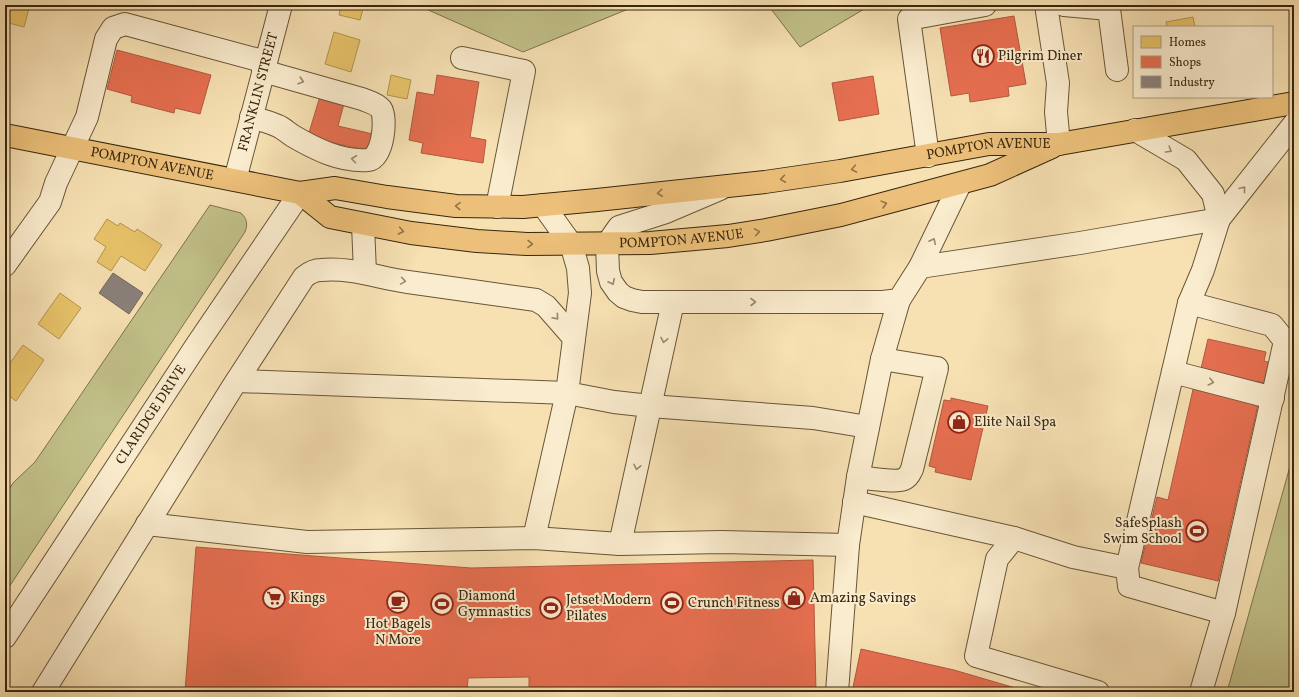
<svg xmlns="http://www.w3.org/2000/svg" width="1299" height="697" viewBox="0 0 1299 697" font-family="Vollkorn,serif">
<rect width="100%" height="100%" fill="#f7e1b3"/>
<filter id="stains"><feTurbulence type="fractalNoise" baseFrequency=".005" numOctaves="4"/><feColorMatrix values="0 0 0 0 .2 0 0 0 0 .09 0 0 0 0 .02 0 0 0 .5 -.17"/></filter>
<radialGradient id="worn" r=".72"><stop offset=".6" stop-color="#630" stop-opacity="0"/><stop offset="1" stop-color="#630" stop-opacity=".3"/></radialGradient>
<g fill="#c2c189" stroke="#7d744c">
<polygon points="417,5 638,5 523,52"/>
<polygon points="768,5 871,5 800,47"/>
<path d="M210,205L241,213C247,219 248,224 245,232L5,593V496L13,483L35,462Z"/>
<polygon points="1294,452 1294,692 1227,692"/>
</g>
<g fill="#e9c46a" stroke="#b4954e">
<polygon points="5,5 30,5 24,27 5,22"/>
<polygon points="341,5 371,5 369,10 363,9 360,20 339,15"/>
<polygon points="1193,17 1195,27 1167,27 1166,22"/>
<polygon points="334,32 360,40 351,72 325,64"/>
<polygon points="391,75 411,80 407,99 387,95"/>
<polygon points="107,219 118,226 120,223 135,232 137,229 162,245 145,271 121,256 111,271 97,262 106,247 94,239"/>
<polygon points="60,293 81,308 59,339 38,324"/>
<polygon points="23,345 44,360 16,401 5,393 5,370"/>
</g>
<g fill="#e76f51" stroke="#b2593d">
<polygon points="1014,16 1026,84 1008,87 1009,96 970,102 969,93 951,96 940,28"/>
<polygon points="117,50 211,75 200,114 175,108 174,113 131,102 132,96 107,89"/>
<polygon points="437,75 479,82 470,137 486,140 483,163 421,153 423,143 409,140 417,92 434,95"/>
<polygon points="873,76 879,114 839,121 832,83"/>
<polygon points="321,93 345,100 338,126 373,134 370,151 333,143 308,136"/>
<polygon points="1208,339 1266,352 1264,361 1272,363 1267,384 1257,381 1254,390 1199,377"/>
<polygon points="1194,385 1259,400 1218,581 1141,563 1157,497 1168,500"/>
<polygon points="951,398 988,406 971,480 935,472 936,468 929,466 944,400 951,401"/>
<polygon points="196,547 471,568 813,560 816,692 529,692 529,677 468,678 467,692 185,692"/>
<polygon points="861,649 954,670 1029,692 852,692"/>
</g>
<polygon fill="#8a817c" stroke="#71665b" points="113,273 143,293 129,314 99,293"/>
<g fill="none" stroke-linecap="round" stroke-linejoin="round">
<g stroke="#685537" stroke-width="24">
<g id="minor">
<polyline points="1046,5 1058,83 1056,112 1059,144"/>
<polyline points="1064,5 1109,9 1117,70"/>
<polyline points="462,58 524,71 497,207"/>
<path d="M251,117C260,120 269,122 278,126C283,128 288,133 293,136C315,149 341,162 368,160C383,159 387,118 381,109C376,103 369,102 362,99L263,71"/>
<polyline points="1135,130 1186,160 1213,194 1219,219"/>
<polyline points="928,156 909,19 985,5"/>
<path id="s1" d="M235,180L281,5"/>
<polyline points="720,189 666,212 619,227 607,244 608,271 611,282 618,292 624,297 632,300 642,302 883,302 899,300 920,267 960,184"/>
<polyline points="363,224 365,273"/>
<polyline points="5,265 50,202 56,183 87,117 106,39 113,28 125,24 266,62"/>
<polyline points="920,267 1080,243 1219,219"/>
<polyline points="1189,303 1272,325 1285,341 1224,613 1201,692"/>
<polyline points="1173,372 1273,398"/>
<polyline points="238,381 567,393 614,402 650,406 813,418 868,427"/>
<path d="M858,477C868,478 896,483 904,479C909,477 910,473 912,469L937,368L882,359"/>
<polyline points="854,502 1014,538 1073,557 1127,568 1129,586 1224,613"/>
<polyline points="147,524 307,542 534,538 620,544 722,542 848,545"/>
<polyline points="534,538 567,393 580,293 578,268 571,244 543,205"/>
<polyline points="1014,538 997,559 976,656 1098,692"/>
<polyline points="620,544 673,302"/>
<polyline points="1127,568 1189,303 1203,270 1219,219 1294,124"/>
<path id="s2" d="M5,637L196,346L300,193"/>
<path d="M43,692L232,388L304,277C309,273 314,270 321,270C351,267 379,278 408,282C451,288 493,294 536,300L546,306L574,338"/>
<polyline points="837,692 848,545 858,477 882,359 899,300"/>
</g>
</g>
<g stroke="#38260e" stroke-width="24">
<g id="major">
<path id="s3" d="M5,135L300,193L335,188L387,197L456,206L523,207L597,200L765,182L840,171L989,144H1059L1294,103"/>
<path id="s4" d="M300,193L330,217L411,233L477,241L527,244L650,243L728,236L766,230L841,215L990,175L1052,147"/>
</g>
</g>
<use href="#minor" stroke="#faecce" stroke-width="22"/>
<use href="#major" stroke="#ecc07a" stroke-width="22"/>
</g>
<defs><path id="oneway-chevron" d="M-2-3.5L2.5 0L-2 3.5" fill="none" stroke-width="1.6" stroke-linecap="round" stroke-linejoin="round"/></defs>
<g stroke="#99896e">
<use href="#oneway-chevron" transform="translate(301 81) rotate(17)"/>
<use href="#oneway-chevron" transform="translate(1169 150) rotate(31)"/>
<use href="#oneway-chevron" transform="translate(354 159) rotate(-173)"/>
<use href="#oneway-chevron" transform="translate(1243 189) rotate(-52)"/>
<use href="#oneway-chevron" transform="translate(933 241) rotate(-64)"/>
<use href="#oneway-chevron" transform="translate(403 281) rotate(9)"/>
<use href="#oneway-chevron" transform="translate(612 282) rotate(64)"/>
<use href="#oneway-chevron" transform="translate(753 302)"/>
<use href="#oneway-chevron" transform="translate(556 317) rotate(49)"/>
<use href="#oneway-chevron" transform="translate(664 340) rotate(102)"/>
<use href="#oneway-chevron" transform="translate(1211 382) rotate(14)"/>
<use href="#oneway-chevron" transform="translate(637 467) rotate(102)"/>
</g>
<g stroke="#927344">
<use href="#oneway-chevron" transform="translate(854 169) rotate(170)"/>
<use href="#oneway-chevron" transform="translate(783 179) rotate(172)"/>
<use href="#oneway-chevron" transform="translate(660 193) rotate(174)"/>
<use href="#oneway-chevron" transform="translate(884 204) rotate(-15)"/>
<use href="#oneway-chevron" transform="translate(458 206) rotate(-177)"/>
<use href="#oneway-chevron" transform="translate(401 231) rotate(11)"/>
<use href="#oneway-chevron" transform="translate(757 232) rotate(-9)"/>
<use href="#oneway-chevron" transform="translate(530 244) rotate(1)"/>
</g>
<defs>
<g id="restaurant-ring" transform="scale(1.15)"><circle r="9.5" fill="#faecce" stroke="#8f2418" stroke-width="1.5"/><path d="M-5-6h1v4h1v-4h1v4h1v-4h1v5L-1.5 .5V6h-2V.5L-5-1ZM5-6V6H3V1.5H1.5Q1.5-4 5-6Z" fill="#8f2418"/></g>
<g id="shop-ring" transform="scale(1.15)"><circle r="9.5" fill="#faecce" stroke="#8f2418" stroke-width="1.5"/><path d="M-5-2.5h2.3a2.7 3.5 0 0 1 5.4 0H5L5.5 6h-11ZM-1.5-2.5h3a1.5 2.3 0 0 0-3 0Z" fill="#8f2418"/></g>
<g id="stadium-ring" transform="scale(1.15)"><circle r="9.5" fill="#faecce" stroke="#8f2418" stroke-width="1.5"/><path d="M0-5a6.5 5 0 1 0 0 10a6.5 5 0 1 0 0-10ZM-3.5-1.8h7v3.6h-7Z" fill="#8f2418"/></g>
<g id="supermarket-ring" transform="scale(1.15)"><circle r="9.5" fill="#faecce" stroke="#8f2418" stroke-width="1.5"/><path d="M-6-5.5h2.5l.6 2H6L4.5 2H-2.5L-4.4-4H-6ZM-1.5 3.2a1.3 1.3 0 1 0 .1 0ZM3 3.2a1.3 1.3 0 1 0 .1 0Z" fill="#8f2418"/></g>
<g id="cafe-ring" transform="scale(1.15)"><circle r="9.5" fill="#faecce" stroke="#8f2418" stroke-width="1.5"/><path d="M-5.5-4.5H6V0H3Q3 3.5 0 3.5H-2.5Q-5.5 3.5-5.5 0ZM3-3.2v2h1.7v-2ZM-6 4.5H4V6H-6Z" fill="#8f2418"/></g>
</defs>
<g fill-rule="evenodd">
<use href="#restaurant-ring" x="983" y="56"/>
<use href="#shop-ring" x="959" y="422"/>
<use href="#stadium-ring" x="1197" y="531"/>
<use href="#supermarket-ring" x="274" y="598"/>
<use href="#shop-ring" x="794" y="598"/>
<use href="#cafe-ring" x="398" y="602"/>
<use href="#stadium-ring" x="672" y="603"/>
<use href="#stadium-ring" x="442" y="604"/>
<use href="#stadium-ring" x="551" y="608"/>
</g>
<g text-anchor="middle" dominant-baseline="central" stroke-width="4" stroke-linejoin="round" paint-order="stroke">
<g font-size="14" fill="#38260e" stroke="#faecce" text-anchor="start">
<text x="998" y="56">Pilgrim Diner</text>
<text x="974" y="422">Elite Nail Spa</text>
<text x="1182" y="523" text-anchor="end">SafeSplash<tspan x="1182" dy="16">Swim School</tspan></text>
<text x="458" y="596">Diamond<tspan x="458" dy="16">Gymnastics</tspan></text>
<text x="290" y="598">Kings</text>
<text x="810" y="598">Amazing Savings</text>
<text x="566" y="600">Jetset Modern<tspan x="566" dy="16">Pilates</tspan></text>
<text x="688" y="603">Crunch Fitness</text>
<text x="398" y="624" text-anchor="middle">Hot Bagels<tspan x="398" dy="16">N More</tspan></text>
</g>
<g font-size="14" fill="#38260e" stroke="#faecce">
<text stroke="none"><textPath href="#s1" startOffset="91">FRANKLIN STREET</textPath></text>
<text stroke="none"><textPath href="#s3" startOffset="995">POMPTON AVENUE</textPath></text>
<text stroke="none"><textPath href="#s3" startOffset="150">POMPTON AVENUE</textPath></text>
<text stroke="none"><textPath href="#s4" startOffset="392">POMPTON AVENUE</textPath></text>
<text stroke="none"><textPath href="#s2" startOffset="266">CLARIDGE DRIVE</textPath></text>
</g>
</g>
<rect width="1299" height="697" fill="none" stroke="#f7e1b3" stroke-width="20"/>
<rect x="6" y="6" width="1287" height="685" fill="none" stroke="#38260e" stroke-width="2"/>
<rect x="10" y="10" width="1279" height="677" fill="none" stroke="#38260e"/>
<rect x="1133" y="26" width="140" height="72" fill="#faecce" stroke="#ac9d81"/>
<rect x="1141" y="36" width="20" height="12" fill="#e9c46a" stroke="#ac9d81"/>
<text x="1169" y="46" font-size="12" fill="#38260e">Homes</text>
<rect x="1141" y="56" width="20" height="12" fill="#e76f51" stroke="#ac9d81"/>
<text x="1169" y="66" font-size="12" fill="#38260e">Shops</text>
<rect x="1141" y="76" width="20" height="12" fill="#8a817c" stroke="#ac9d81"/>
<text x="1169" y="86" font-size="12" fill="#38260e">Industry</text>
<rect width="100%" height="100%" filter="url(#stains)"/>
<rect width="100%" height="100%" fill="url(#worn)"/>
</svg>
